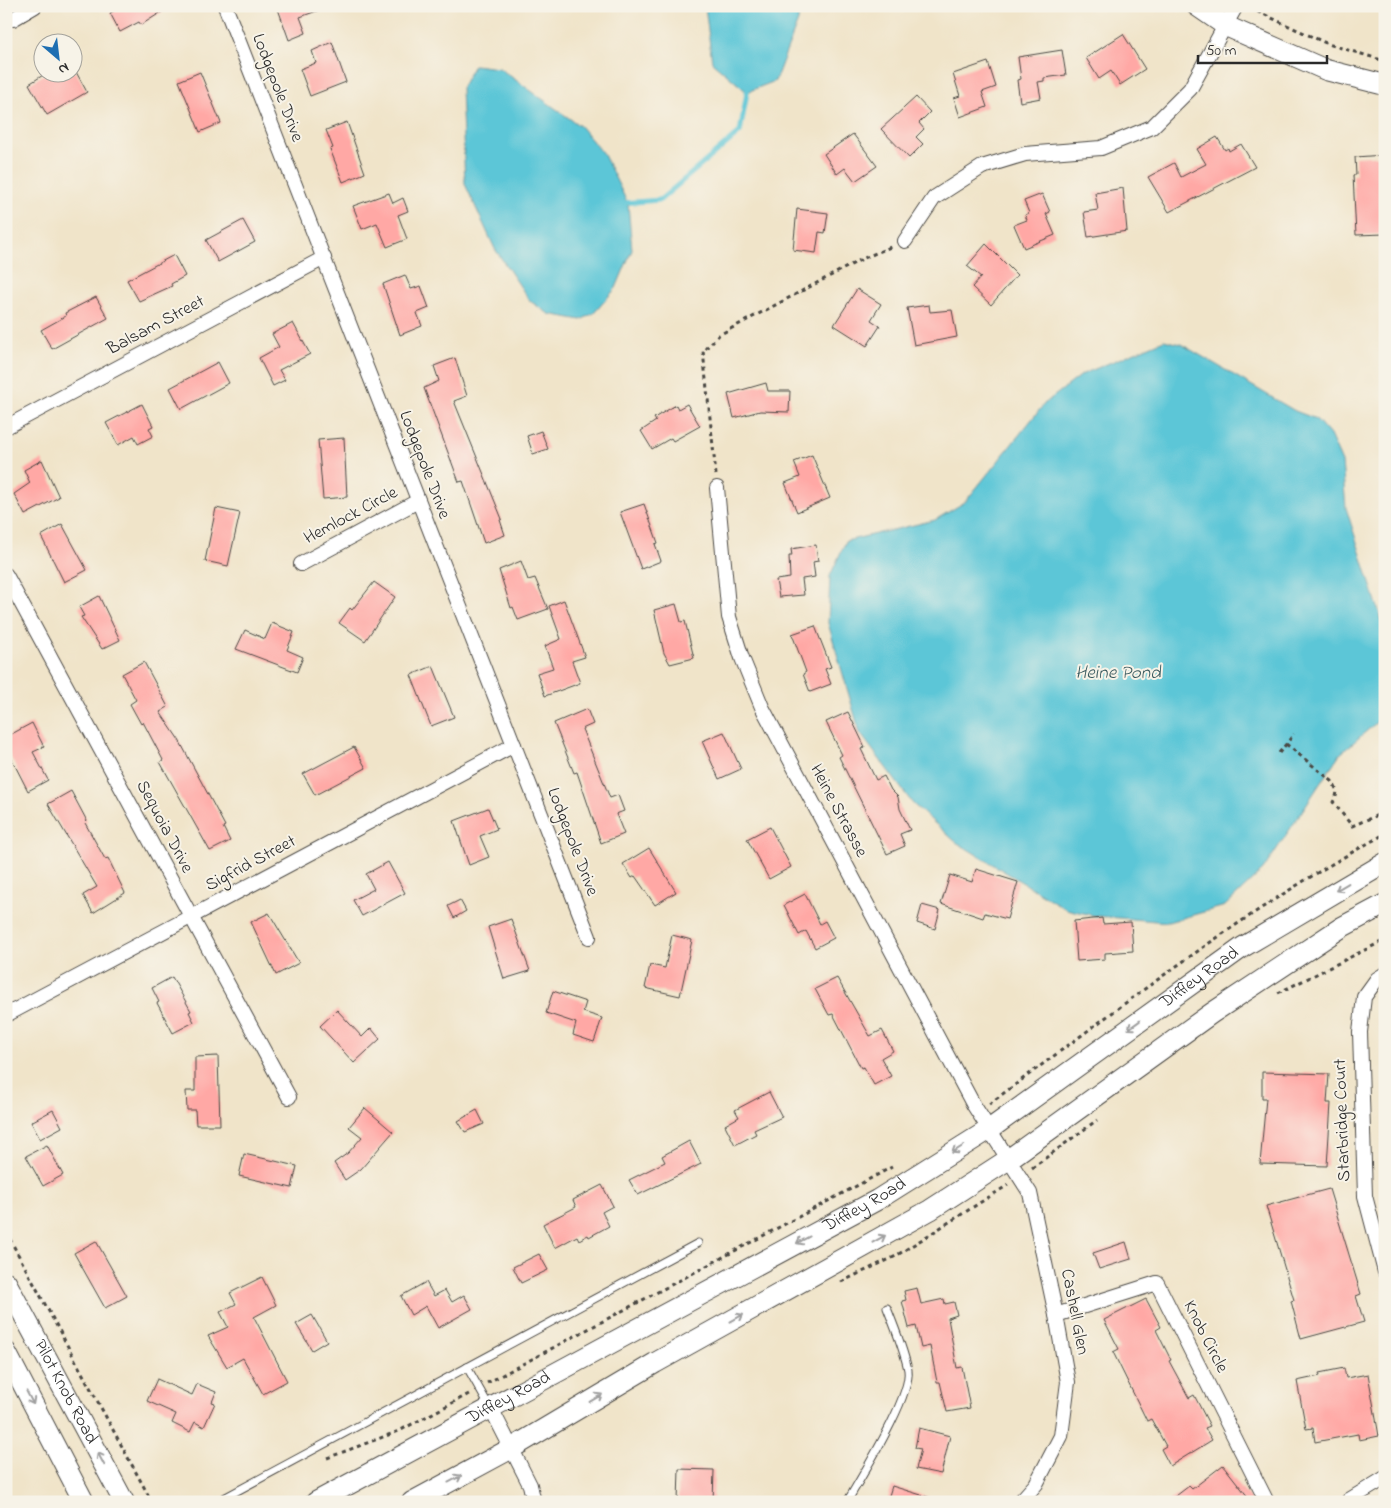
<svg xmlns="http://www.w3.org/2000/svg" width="1391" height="1508" viewBox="0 0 1391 1508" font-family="'Indie Flower',sans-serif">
<rect width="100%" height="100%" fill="#f7f3e8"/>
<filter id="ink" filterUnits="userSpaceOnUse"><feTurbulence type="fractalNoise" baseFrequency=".02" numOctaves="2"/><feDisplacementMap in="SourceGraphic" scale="10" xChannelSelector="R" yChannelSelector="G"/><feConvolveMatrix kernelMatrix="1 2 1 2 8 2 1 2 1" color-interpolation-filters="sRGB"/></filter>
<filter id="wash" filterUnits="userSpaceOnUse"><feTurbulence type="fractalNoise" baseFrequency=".0096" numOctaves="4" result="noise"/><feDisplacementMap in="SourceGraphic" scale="20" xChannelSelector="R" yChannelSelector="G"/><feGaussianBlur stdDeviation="1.12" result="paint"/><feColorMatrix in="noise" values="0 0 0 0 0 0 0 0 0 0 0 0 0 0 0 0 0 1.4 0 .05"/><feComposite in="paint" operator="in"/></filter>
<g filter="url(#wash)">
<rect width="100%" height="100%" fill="#f0e4c9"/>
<g fill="#5cc6d7" stroke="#447881">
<polygon points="705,6 799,6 798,21 775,81 747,92 712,62"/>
<polygon points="474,65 499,68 580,126 604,155 628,204 632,250 616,288 594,313 581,320 549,314 530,301 495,249 465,184 461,88"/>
<polygon points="1164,340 1181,344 1295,411 1316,419 1330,435 1342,462 1346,508 1385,630 1385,715 1339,755 1263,870 1225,906 1168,922 1096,916 1066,909 956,842 913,804 860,733 828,623 830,576 846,541 935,520 965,502 1045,403 1083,374"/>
</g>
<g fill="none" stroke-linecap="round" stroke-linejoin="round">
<polyline stroke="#5cc6d7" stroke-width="5" points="622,203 660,200 740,132 748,87"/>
</g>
<g id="blocks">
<g fill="#ffa8a5">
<polygon points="122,6 171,6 141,25 139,22 120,32 110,13"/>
<polygon points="277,6 325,6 325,8 300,17 306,33 289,40"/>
<polygon points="1123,34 1145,69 1120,85 1111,71 1099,79 1086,58"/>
<polygon points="332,42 346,82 310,96 300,69 316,63 312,51"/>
<polygon points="1062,50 1066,75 1044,78 1044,81 1038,82 1041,98 1020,102 1017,80 1021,79 1018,57"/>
<polygon points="988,62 996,87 982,92 987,107 960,117 954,98 960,96 953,74"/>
<polygon points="48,72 76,72 87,92 47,115 29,84"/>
<polygon points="200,72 221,123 200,132 179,81"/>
<polygon points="916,97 930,112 919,123 924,129 916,137 923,144 909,158 881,129"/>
<polygon points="347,122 365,173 343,182 330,149 333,148 326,130"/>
<polygon points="853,134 877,166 855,181 845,168 837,174 824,154"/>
<polygon points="1217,137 1225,150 1228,148 1229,151 1241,144 1255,167 1169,212 1148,177 1174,163 1181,177 1206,164 1197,149"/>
<polygon points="1384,155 1385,234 1356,235 1353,175 1356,175 1355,157"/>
<polygon points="1123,188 1127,231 1088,237 1084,212 1098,210 1095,193"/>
<polygon points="389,193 393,203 403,198 408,211 398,215 407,239 387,247 377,223 362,229 353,206"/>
<polygon points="1042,194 1050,212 1046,214 1055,235 1024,248 1014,225 1027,220 1025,215 1029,213 1024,201"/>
<polygon points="797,209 828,213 825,233 819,232 816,253 793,250"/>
<polygon points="243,220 255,242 218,262 206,240"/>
<polygon points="986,244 1017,275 991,305 972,287 981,277 967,266"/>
<polygon points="174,255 185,276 171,284 172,286 139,301 127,280"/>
<polygon points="405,275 411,289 421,286 429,308 417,313 422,326 400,335 383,284"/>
<polygon points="857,289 881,304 871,320 880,326 867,346 834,325"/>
<polygon points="96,297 108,318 52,349 41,330 66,316 65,313"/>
<polygon points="929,305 930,312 952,310 957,337 914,345 907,308"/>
<polygon points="293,323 310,354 279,370 285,380 273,386 259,358 279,347 272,334"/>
<polygon points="455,358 467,396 454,401 502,519 500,520 505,535 484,543 463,481 459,482 424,388 439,381 434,366"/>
<polygon points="218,362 229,383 181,409 170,388"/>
<polygon points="766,383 768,391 790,391 789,412 760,411 734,418 728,394"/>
<polygon points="142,404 153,426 149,428 153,436 138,444 134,436 118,445 106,423"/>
<polygon points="687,404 700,426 673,441 671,438 652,449 641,431 656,421 654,418 676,405 678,409"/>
<polygon points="541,431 548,449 533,454 527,436"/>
<polygon points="344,438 347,497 323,499 318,440"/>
<polygon points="812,455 830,498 797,512 785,483 800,477 794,462"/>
<polygon points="42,460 59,497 25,515 14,494 30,483 24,470"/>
<polygon points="644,504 658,543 655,544 661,561 641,569 620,512"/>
<polygon points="216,508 240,513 228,566 205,561"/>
<polygon points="62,524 87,570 64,582 41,536"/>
<polygon points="816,545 818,561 813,562 815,577 802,579 804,595 779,597 776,580 790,578 789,556 792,556 791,549"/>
<polygon points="521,561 528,580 535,578 548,609 518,620 513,607 511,608 499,570"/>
<polygon points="374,582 395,597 365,641 339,623 350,608 352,610"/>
<polygon points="99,596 120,640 102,649 81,617 84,616 79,607"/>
<polygon points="564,600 585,657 572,661 580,683 545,696 537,673 553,668 545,646 561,639 549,606"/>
<polygon points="676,604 681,622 685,621 694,658 670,664 664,653 654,610"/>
<polygon points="272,623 294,632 287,650 303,657 297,672 236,649 245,630 265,639"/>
<polygon points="815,626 831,667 825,669 831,684 810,692 803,674 806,672 792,634"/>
<polygon points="144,662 168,707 160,712 179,740 225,826 223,827 230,841 210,851 160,762 163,760 143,722 141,724 130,704 136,700 122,674"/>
<polygon points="433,666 454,717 431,726 411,675"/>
<polygon points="587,709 593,724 582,729 610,798 618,795 624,811 616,814 624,834 601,843 577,772 574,773 554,723"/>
<polygon points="848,712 865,747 861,749 876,780 884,776 891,790 898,797 900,809 910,830 900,834 905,846 887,854 839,757 842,755 826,722"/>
<polygon points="32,723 44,747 33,752 48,780 28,791 6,748 6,737"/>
<polygon points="724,732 741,769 719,779 702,741"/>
<polygon points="354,747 366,768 315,795 303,774"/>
<polygon points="71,791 87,821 85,823 105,859 108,858 125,893 93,913 83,895 97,887 48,804"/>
<polygon points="488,808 497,829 480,836 489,857 469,865 454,821"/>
<polygon points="770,827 791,867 769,879 747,839"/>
<polygon points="649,848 676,892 655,905 635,876 632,878 623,864"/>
<polygon points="388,862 405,893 362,916 353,900 374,889 366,874"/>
<polygon points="976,869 1018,882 1007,919 985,913 983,918 941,904 950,875 972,882"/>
<polygon points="805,894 820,924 825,921 834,938 815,948 806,931 799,935 784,905"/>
<polygon points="460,900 466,911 454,918 448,906"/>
<polygon points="922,905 940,910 935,929 917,923"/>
<polygon points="269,913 299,963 276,975 251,922"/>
<polygon points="1102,918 1103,924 1131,922 1133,951 1105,953 1105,959 1077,961 1074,921"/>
<polygon points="511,919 530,971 504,979 488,927"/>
<polygon points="672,935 692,940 680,996 645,988 650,965 665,968"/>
<polygon points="172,977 191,1011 189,1012 194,1022 173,1033 157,1003 159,1002 152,988"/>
<polygon points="837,978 870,1036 882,1030 893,1051 881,1058 891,1076 874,1085 864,1067 861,1068 833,1014 829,1015 815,989"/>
<polygon points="553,991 586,1002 583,1012 602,1018 594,1042 573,1035 576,1023 546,1013"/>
<polygon points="337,1010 362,1037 371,1028 380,1039 354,1063 320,1026"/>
<polygon points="218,1056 220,1125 196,1125 195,1110 187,1110 186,1091 195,1091 195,1057"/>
<polygon points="1262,1072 1329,1074 1327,1103 1331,1103 1327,1166 1260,1164 1266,1098 1262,1098"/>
<polygon points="769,1092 782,1117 754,1130 756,1134 735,1145 725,1125 739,1117 735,1110"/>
<polygon points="365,1108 393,1132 361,1169 345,1180 334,1163 348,1153 362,1137 349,1127"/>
<polygon points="53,1110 62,1127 40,1139 31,1122"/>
<polygon points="477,1110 484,1124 465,1132 458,1121"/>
<polygon points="689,1141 701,1164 638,1195 629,1180 665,1162 662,1156"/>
<polygon points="47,1145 63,1175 43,1186 26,1156"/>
<polygon points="244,1154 297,1166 292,1188 239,1176"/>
<polygon points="602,1185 613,1206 602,1212 609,1226 589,1237 588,1235 579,1240 577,1236 555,1248 543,1224 576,1207 573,1200"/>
<polygon points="1329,1189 1361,1294 1356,1296 1364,1322 1301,1339 1291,1301 1294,1300 1266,1206"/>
<polygon points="96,1241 127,1296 105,1308 74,1253"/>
<polygon points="1126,1242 1131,1259 1099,1269 1093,1253"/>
<polygon points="539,1254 548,1270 521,1283 513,1267"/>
<polygon points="262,1277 276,1305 254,1317 287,1381 263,1394 243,1358 227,1367 208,1336 228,1327 220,1312 236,1304 230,1293"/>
<polygon points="426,1282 434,1296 445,1290 452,1302 464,1295 472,1309 438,1328 426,1306 411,1315 401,1296"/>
<polygon points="917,1288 921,1304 944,1299 945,1304 954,1302 957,1315 948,1318 957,1368 962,1367 970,1408 947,1412 940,1382 937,1382 930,1346 921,1348 916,1326 909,1328 902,1301 906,1300 904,1291"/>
<polygon points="1146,1299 1161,1327 1156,1330 1171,1360 1169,1361 1189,1398 1194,1395 1210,1426 1205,1428 1212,1440 1170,1466 1161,1449 1166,1446 1151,1419 1147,1421 1113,1352 1119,1349 1104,1320"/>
<polygon points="312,1315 327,1341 312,1350 296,1324"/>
<polygon points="1344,1368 1346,1378 1368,1374 1379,1436 1359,1440 1358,1434 1315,1442 1313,1428 1306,1429 1297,1381 1320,1376 1319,1373"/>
<polygon points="157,1379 192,1395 197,1384 216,1392 212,1402 215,1403 204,1427 195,1422 190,1432 172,1423 176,1414 147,1401"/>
<polygon points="919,1428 950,1436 941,1474 916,1469 921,1449 915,1448"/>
<polygon points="1223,1465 1252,1502 1168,1502 1189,1486 1192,1489"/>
<polygon points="679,1469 714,1470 713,1502 678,1502"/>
<polygon points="892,1486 931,1498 930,1502 887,1502"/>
</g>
</g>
</g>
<g filter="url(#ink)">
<use href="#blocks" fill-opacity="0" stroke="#494743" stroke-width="1"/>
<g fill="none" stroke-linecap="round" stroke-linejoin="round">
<g stroke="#494743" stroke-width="9">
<g id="lane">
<polyline points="467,1367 489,1406"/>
<polyline points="224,1498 698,1243"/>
<path d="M847,1502C861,1477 912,1396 908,1370C904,1350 895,1328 887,1308"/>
</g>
</g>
<g stroke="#494743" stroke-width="16">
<g id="street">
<polyline points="225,6 589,937"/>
<polyline points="13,19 35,6"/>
<polyline points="905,241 934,198 982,167 1025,154 1101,148 1152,127 1190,89 1236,6"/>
<polyline points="6,427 324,258"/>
<polyline points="717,488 729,617 742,658 762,707 973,1104 1030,1193 1056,1315 1068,1382 1061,1436 1036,1484 1020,1502"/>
<polyline points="301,564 418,501"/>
<polyline points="6,575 289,1097"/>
<polyline points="1385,974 1377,979 1364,997 1360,1032 1365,1196 1385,1272"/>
<polyline points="6,1015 514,745"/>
<polyline points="1056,1315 1157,1283 1267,1502"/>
<polyline points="491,1408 530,1485 534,1502"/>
<polyline points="1349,1500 1385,1478"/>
</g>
</g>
<g stroke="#494743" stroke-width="22">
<g id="secondary">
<polyline points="1197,6 1226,26 1326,70 1385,85"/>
<path id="s1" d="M6,1282L124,1502"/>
<polyline points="6,1352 84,1502"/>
<path id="s2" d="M316,1502L877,1200L990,1129L1243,947L1385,863"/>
<polyline points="412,1502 512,1448 655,1363 930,1210 1009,1159 1212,1013 1342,927 1385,904"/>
</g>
</g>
<g stroke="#494743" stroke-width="3" stroke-dasharray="4 4" stroke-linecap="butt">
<polyline points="1250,8 1328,44 1385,61"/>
<polyline points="716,475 703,351 719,335 864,258 893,246"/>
<path d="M1286,744L1332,781C1337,790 1339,793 1333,802L1352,826L1385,812"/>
<polyline points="1279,753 1294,734"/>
<polyline points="1278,993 1385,940"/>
<path d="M989,1104C1118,1009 1244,910 1385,834"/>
<polyline points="1032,1168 1097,1120"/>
<polyline points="6,1232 152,1502"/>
<polyline points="841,1282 894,1257 1008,1185"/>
<polyline points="487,1383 892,1167"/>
<polyline points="327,1458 399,1431 469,1394"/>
</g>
<use href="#lane" stroke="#fff" stroke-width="7"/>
<use href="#street" stroke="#fff" stroke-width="14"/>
<use href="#secondary" stroke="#fff" stroke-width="20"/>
</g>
<defs><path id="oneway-shaft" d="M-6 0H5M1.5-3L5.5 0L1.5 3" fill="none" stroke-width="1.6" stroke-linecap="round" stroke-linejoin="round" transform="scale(1.25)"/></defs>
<g stroke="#a0a0a0">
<use href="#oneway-shaft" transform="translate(1342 887) rotate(149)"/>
<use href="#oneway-shaft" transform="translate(1134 1025) rotate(144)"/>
<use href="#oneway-shaft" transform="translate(958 1149) rotate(148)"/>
<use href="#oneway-shaft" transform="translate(879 1239) rotate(-29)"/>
<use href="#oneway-shaft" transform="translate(803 1240) rotate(152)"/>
<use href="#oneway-shaft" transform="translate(737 1318) rotate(-29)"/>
<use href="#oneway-shaft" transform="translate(30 1398) rotate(62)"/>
<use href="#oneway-shaft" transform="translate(596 1398) rotate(-31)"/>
<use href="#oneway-shaft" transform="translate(101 1459) rotate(-118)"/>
<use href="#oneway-shaft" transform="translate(455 1479) rotate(-28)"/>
</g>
</g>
<g text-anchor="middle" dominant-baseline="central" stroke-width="4" stroke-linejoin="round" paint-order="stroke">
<g font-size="18" fill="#2b2b2b" stroke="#f7f3e8">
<text transform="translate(277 88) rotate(69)">Lodgepole Drive</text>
<text transform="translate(156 326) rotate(-28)">Balsam Street</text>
<text transform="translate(424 465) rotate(69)">Lodgepole Drive</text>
<text transform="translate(351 516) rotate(-28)">Hemlock Circle</text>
<text transform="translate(838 811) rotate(62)">Heine Strasse</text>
<text transform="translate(164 827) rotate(62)">Sequoia Drive</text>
<text transform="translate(572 842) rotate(69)">Lodgepole Drive</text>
<text transform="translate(251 864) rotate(-28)">Sigfrid Street</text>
<text stroke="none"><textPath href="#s2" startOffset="1029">Diffley Road</textPath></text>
<text transform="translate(1343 1120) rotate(-92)">Starbridge Court</text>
<text stroke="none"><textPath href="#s2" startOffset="624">Diffley Road</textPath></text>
<text transform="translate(1074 1312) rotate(79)">Cashell Glen</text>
<text transform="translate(1205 1337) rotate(63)">Knob Circle</text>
<text stroke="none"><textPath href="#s1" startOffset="125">Pilot Knob Road</textPath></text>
<text stroke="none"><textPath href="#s2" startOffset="219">Diffley Road</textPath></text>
</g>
<g font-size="19" font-style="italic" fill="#3a5a5f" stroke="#f7f3e8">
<text x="1118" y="673">Heine Pond</text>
</g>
</g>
<rect width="1391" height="1508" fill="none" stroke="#f7f3e8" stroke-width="25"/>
<g transform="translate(58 58) rotate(152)"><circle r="24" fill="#f7f3e8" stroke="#a5a39c"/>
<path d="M0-4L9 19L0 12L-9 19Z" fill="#1f6fb2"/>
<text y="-8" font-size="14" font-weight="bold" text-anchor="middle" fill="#2b2b2b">N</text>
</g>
<path d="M1198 55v8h129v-8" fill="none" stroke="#2b2b2b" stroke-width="2.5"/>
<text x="1206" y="55" font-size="15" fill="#2b2b2b" stroke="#f7f3e8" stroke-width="4" paint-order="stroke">50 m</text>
</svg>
